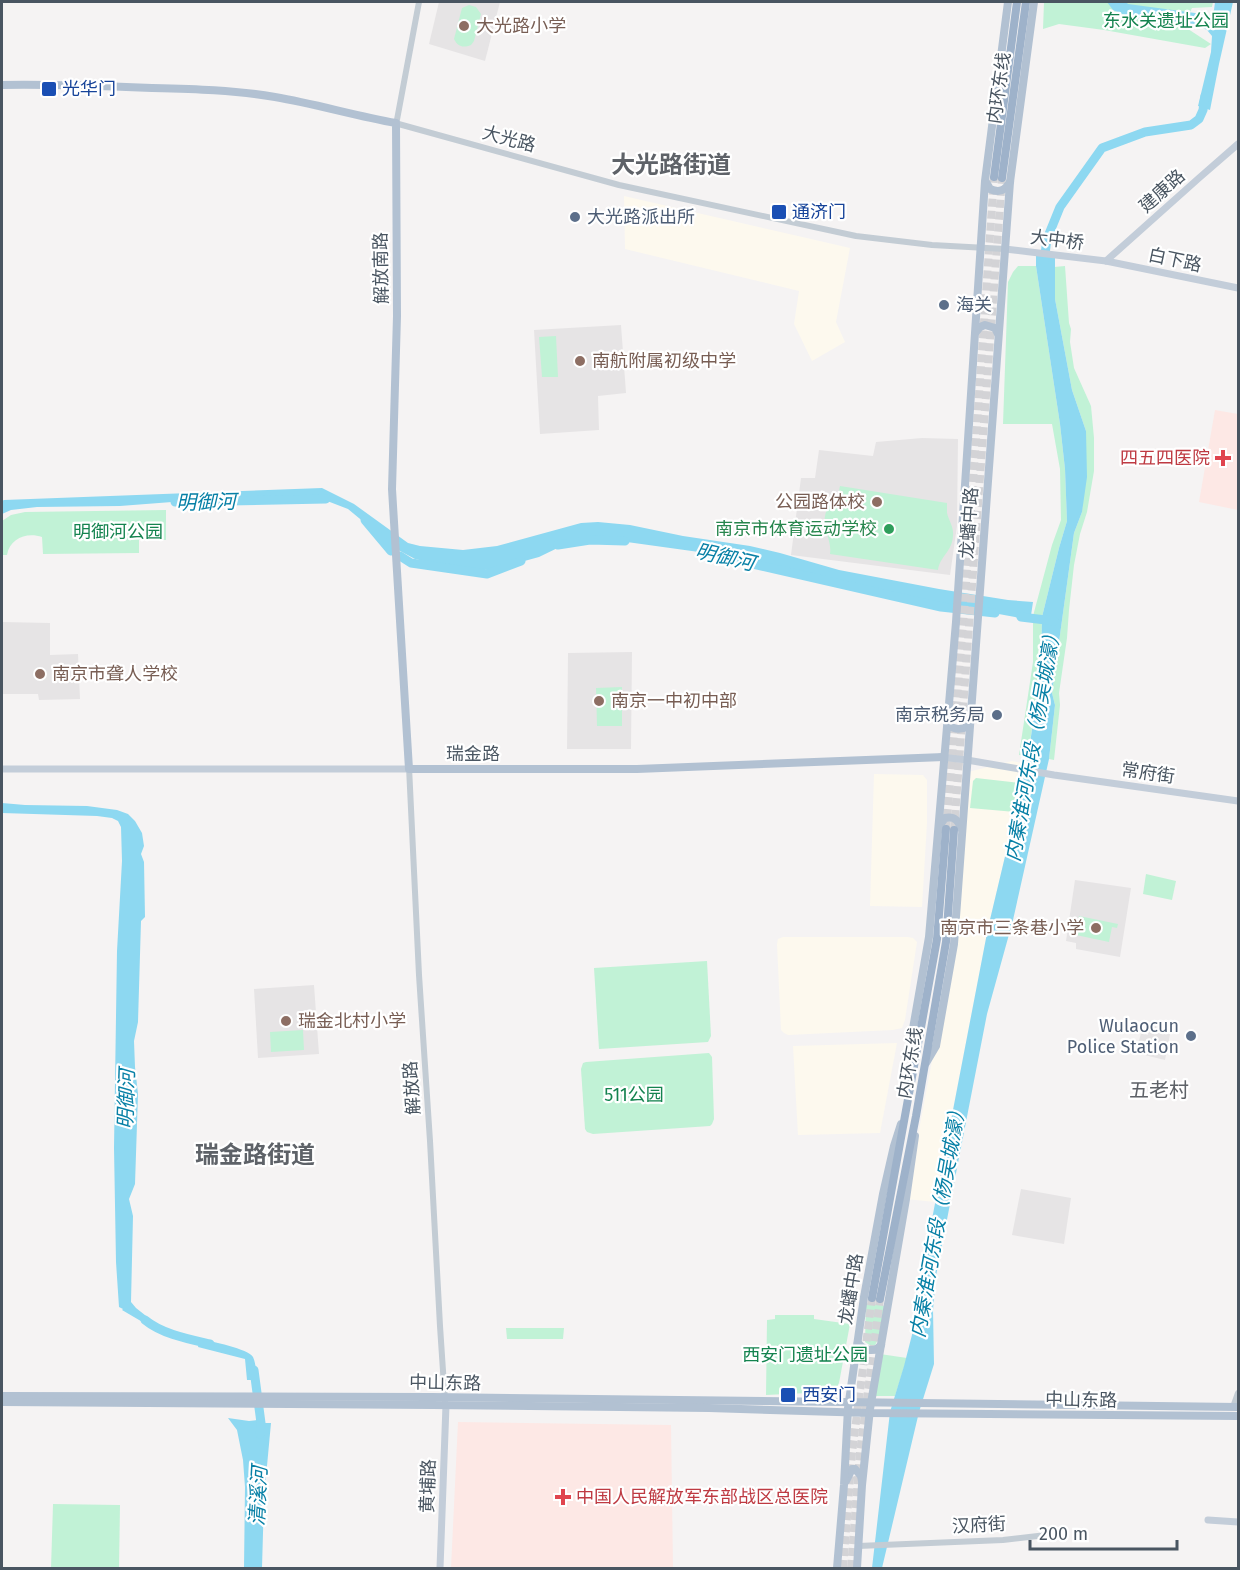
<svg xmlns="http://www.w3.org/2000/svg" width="1240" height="1570" viewBox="0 0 1240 1570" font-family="'Fira Sans','Noto Sans SC',sans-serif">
<rect width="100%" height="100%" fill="#f5f3f3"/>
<g fill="#fdf9ee">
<polygon points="624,196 850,248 836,322 845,342 812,361 794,324 799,291 625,249"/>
<polygon points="1012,761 1027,764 988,928 935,1202 906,1199 954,944 968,772"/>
<polygon points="874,774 923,775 927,780 927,823 922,907 870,906"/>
<polygon points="783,937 908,937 913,938 917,942 905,1020 902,1028 893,1030 788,1035 784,1033 781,1030 777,944 778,939"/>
<polygon points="897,1043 880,1133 798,1135 793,1046"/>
</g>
<g fill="#e6e4e5">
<polygon points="439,2 500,2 485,61 429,44"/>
<polygon points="621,325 626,393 598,396 599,430 540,434 534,330"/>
<polygon points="922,438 958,439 957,526 950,575 791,555 801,478 815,478 819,450 873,456 876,442"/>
<polygon points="2,622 50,623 50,655 78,654 80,699 39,700 38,694 2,694"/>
<polygon points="632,652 631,749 567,749 568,653"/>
<polygon points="1075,880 1131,888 1120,957 1076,949 1076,943 1066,941"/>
<polygon points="314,985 319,1054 258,1058 254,989"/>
<polygon points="1150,1021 1172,1024 1165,1060 1136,1053 1141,1033 1148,1035"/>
<polygon points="1021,1189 1071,1198 1064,1244 1012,1235"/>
</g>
<g fill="#fde8e5">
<polygon points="1215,410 1238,414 1238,510 1199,502"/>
<polygon points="458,1422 671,1425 673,1568 451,1568"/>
</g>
<g fill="#c1f2d6">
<polygon points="1044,2 1213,2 1212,7 1192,8 1186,20 1188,29 1211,44 1205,48 1104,30 1059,24 1043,29"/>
<path d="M469,5L476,7L481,14L474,41L471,45C463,48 458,47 454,39L462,8Z"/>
<polygon points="1018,266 1036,266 1060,424 1065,469 1067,521 1059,548 1042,617 1041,667 1028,756 1019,755 1033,662 1033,616 1052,545 1061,520 1060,469 1052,424 1003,424 1008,282 1013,272"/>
<polygon points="1065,266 1069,323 1071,329 1070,342 1074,368 1091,406 1094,438 1094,471 1087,512 1080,534 1074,565 1069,610 1067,638 1059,693 1060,705 1054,760 1049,759 1055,705 1052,693 1074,533 1082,512 1086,431 1072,390 1055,299 1054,267"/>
<polygon points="556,336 558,377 542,377 539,337"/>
<path d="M840,486L947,503C947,504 947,511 947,513C949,521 954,527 953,536C952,552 940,556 938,570L830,554C832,541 823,530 825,516C827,505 834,503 838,496C839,493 839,489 840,486Z"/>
<path d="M166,510V540H139V553L43,554L42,537C27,532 10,538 7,555H2V521L11,515L25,512Z"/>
<polygon points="622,687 622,726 597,726 596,688"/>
<polygon points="976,778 1021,783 1015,812 970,808 973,781"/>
<polygon points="1146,874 1176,881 1172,900 1143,894"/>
<polygon points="1079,916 1118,924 1117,928 1112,927 1109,942 1076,935"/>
<polygon points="707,961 711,1036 708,1042 599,1049 594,968"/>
<polygon points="303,1030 304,1050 271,1052 270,1032"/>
<polygon points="709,1053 712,1057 714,1119 712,1124 710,1126 593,1134 587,1132 585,1129 581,1069 583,1063 586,1062"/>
<polygon points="866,1303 886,1306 878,1340 875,1345 871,1346 865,1342"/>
<polygon points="775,1315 814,1315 814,1319 850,1324 839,1383 835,1390 829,1392 766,1395 767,1320 775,1319"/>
<polygon points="506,1328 564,1328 563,1339 507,1339"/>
<polygon points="880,1354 907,1358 895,1396 872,1396"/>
<polygon points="53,1504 120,1505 119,1568 51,1568"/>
</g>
<g fill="#8dd8f1">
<polygon points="1107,2 1126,2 1128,4 1210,15 1214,10 1215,2 1233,2 1219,64 1210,110 1198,106 1211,52 1212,36 1207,30 1195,24 1129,17 1113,10"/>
<polygon points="1036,253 1055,255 1055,299 1072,390 1086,431 1087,477 1082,512 1074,533 1052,693 1055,705 1049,759 1013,920 987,1014 936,1276 933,1310 934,1364 919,1412 882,1568 872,1568 890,1412 904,1366 914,1327 923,1266 988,928 1027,764 1041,667 1042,617 1059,548 1067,521 1065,469 1060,424 1036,266"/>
<polygon points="322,488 354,504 408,543 420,546 463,550 497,546 581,523 598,522 630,525 683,536 750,546 780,553 839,570 939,589 1008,600 1033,602 1030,622 1015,617 939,603 699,552 598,538 583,538 572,541 539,557 499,568 488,570 450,567 415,559 387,544 371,528 348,509 322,499 309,498 172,502 120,506 37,507 11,510 2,514 2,501 4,500"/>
<polygon points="2,803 25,805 87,806 117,810 128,814 135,821 142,833 144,846 141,854 144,862 145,917 141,921 138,1022 134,1041 135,1067 138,1094 135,1184 129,1199 133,1216 131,1302 136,1308 155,1323 151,1327 122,1310 123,1309 119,1307 116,1262 114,1148 117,951 122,861 121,827 118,821 112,818 97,816 2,813"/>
<path d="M200,1339C210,1341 249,1349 253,1357C256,1363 256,1373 257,1380H247L245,1359L198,1347Z"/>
<polygon points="228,1418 249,1421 257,1420 259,1423 271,1423 264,1498 262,1568 244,1568 245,1487 243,1460 237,1430"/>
</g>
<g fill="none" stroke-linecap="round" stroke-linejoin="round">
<g stroke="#8dd8f1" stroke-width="9">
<polyline points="1044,262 1047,239 1060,207 1102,148 1145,132 1191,125 1199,119 1203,110 1205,96"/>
<polyline points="175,502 326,499"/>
<polyline points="365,520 391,551"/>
<polyline points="558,545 590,540 625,541"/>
<polyline points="709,554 941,607 995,613"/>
<polyline points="400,556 411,563 487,574 521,561"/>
<polyline points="1021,617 1054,621"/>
<path d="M145,1320C162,1334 188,1339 210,1344"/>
<polyline points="254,1370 261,1423 260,1434"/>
</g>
<g stroke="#d3d3d6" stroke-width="8" stroke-dasharray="8 4" stroke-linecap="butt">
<polyline points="946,829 964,612 994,177"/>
<polyline points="954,830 1002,178"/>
<polyline points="843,1568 852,1453 872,1298"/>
<polyline points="851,1568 860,1452 880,1299"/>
</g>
<g stroke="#c3ccd4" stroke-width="6">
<polyline points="395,123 619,185 856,236 932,245 1005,249"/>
<polyline points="396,125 419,2"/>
<polyline points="409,767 419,975 430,1141 440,1326 445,1401"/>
<polyline points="1233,1407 1238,1393"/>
<polyline points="858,1546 1003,1540 1055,1534"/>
</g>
<g stroke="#c3cdd9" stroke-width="7">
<polyline points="1005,249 1106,261 1238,288"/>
<polyline points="1106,261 1199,178 1238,144"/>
<polyline points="940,757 967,760 1054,775 1238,801"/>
<polyline points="2,769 413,769"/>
<polyline points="1208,1520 1238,1522"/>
<polyline points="440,1568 446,1405"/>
</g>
<g stroke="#b2c1d2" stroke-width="8">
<path d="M2,85C52,84 102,86 152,88C193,89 235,90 275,97C316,104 356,116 396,123L397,316L392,489L409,769H637L944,757"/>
<path d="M986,182L990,189C999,193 1005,191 1010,182"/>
<polyline points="976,332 980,327 985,325 995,328 998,334"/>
<path d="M948,725C955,730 961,730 969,726"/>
<path d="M940,825L945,818C954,816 958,820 961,828"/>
<polyline points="914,1061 911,1040 929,937 956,622 985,181 1008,2"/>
<polyline points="926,1063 936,1046 954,944 1010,182 1034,2"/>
<path d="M858,1343C864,1351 875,1353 881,1345"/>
<polyline points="2,1396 432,1397 1238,1407"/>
<polyline points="2,1402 432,1405 709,1408 870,1413 1238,1416"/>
<polyline points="846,1481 852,1469 855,1469 861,1476 862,1481"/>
<polyline points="837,1568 844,1485 848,1408 864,1297 883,1194 894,1146 901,1124"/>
<polyline points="857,1568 862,1485 870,1409 906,1199 915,1136"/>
</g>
<g stroke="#9eb2ca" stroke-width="8">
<polyline points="994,177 1017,2"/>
<polyline points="1002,178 1026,2"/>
<polyline points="872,1298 937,939 946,829"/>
<polyline points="880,1299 916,1116 946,942 954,830"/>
</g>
</g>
<g fill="#8d6e63" stroke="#fff" stroke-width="2">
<circle cx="464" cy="26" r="6"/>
<circle cx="580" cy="361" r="6"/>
<circle cx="877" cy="502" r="6"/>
<circle cx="40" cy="674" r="6"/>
<circle cx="599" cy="701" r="6"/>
<circle cx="1096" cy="928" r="6"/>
<circle cx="286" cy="1021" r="6"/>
</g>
<g fill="#1a4fb4" stroke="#fff" stroke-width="2">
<rect x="41" y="81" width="16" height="16" rx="3"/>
<rect x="771" y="204" width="16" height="16" rx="3"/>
<rect x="780" y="1387" width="16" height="16" rx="3"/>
</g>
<g fill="#5c6f8a" stroke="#fff" stroke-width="2">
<circle cx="575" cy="217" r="6"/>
<circle cx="944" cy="305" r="6"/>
<circle cx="997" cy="715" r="6"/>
<circle cx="1191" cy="1036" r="6"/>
</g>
<g fill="#e0444e" stroke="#fff" stroke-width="2">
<path d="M1220 449h6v6h6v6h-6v6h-6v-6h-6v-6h6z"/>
<path d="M560 1488h6v6h6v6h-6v6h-6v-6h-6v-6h6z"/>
</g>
<circle fill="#2e9e5b" stroke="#fff" stroke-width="2" cx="889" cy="529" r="6"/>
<g text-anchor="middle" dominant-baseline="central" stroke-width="4.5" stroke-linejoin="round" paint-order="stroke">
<g font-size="18" fill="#14834f" stroke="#fff">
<text x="1166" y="21">东水关遗址公园</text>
<text x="118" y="532">明御河公园</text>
<text x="634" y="1095">511公园</text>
<text x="805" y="1355">西安门遗址公园</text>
</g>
<g font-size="18" fill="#785e54" stroke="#fff" text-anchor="start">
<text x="476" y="26">大光路小学</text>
<text x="592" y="361">南航附属初级中学</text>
<text x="865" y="502" text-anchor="end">公园路体校</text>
<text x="52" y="674">南京市聋人学校</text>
<text x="611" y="701">南京一中初中部</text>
<text x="1084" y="928" text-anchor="end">南京市三条巷小学</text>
<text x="298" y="1021">瑞金北村小学</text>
</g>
<g font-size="18" fill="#495561" stroke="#fff">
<text transform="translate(999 88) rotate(-82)">内环东线</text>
<text transform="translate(509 139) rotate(15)">大光路</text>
<text transform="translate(1162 191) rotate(-42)">建康路</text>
<text transform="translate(1057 240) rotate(7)">大中桥</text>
<text transform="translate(1175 260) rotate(12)">白下路</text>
<text transform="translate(381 268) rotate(-91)">解放南路</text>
<text transform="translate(969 523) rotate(-86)">龙蟠中路</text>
<text x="473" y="754">瑞金路</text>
<text transform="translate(1148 773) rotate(8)">常府街</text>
<text transform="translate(910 1063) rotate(-80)">内环东线</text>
<text transform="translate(412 1088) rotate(-94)">解放路</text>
<text transform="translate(851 1289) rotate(-81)">龙蟠中路</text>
<text transform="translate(445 1383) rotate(1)">中山东路</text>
<text transform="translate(1081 1400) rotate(1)">中山东路</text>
<text transform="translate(428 1486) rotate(-88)">黄埔路</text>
<text transform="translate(979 1525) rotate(-3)">汉府街</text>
</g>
<g font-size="18" fill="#164399" stroke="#fff" text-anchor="start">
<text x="62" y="89">光华门</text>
<text x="792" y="212">通济门</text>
<text x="802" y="1395">西安门</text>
</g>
<g font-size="18" fill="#4e5e75" stroke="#fff" text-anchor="start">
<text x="587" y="217">大光路派出所</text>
<text x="956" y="305">海关</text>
<text x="985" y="715" text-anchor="end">南京税务局</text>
<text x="1179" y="1026" text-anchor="end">Wulaocun<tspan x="1179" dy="21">Police Station</tspan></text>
</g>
<g font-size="18" fill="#be3a42" stroke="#fff" text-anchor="end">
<text x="1210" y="458">四五四医院</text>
<text x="576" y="1497" text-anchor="start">中国人民解放军东部战区总医院</text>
</g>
<g font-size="18" fill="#27864d" stroke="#fff" text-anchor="end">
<text x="877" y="529">南京市体育运动学校</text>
</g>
<g font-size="20" font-style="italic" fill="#0780a6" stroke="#fff">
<text transform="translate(206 502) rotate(-1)">明御河</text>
<text transform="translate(725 557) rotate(13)">明御河</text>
<text transform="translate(1033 743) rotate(-80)">内秦淮河东段（杨吴城濠）</text>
<text transform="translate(126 1099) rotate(-88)">明御河</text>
<text transform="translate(938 1219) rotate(-80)">内秦淮河东段（杨吴城濠）</text>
<text transform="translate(258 1496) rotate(-87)">清溪河</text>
</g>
<g font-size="20" fill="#5e6268" stroke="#fff">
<text x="1159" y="1090">五老村</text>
</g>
<g font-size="24" font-weight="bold" fill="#5e6268" stroke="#fff">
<text x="671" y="165">大光路街道</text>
<text x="255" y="1155">瑞金路街道</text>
</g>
</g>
<rect width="1240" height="1570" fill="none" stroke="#495561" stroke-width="6"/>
<path d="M1030 1540v9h147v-9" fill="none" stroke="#495561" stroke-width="3"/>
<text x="1039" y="1540" font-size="18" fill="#495561" stroke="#ffffff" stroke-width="4.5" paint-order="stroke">200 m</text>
</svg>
